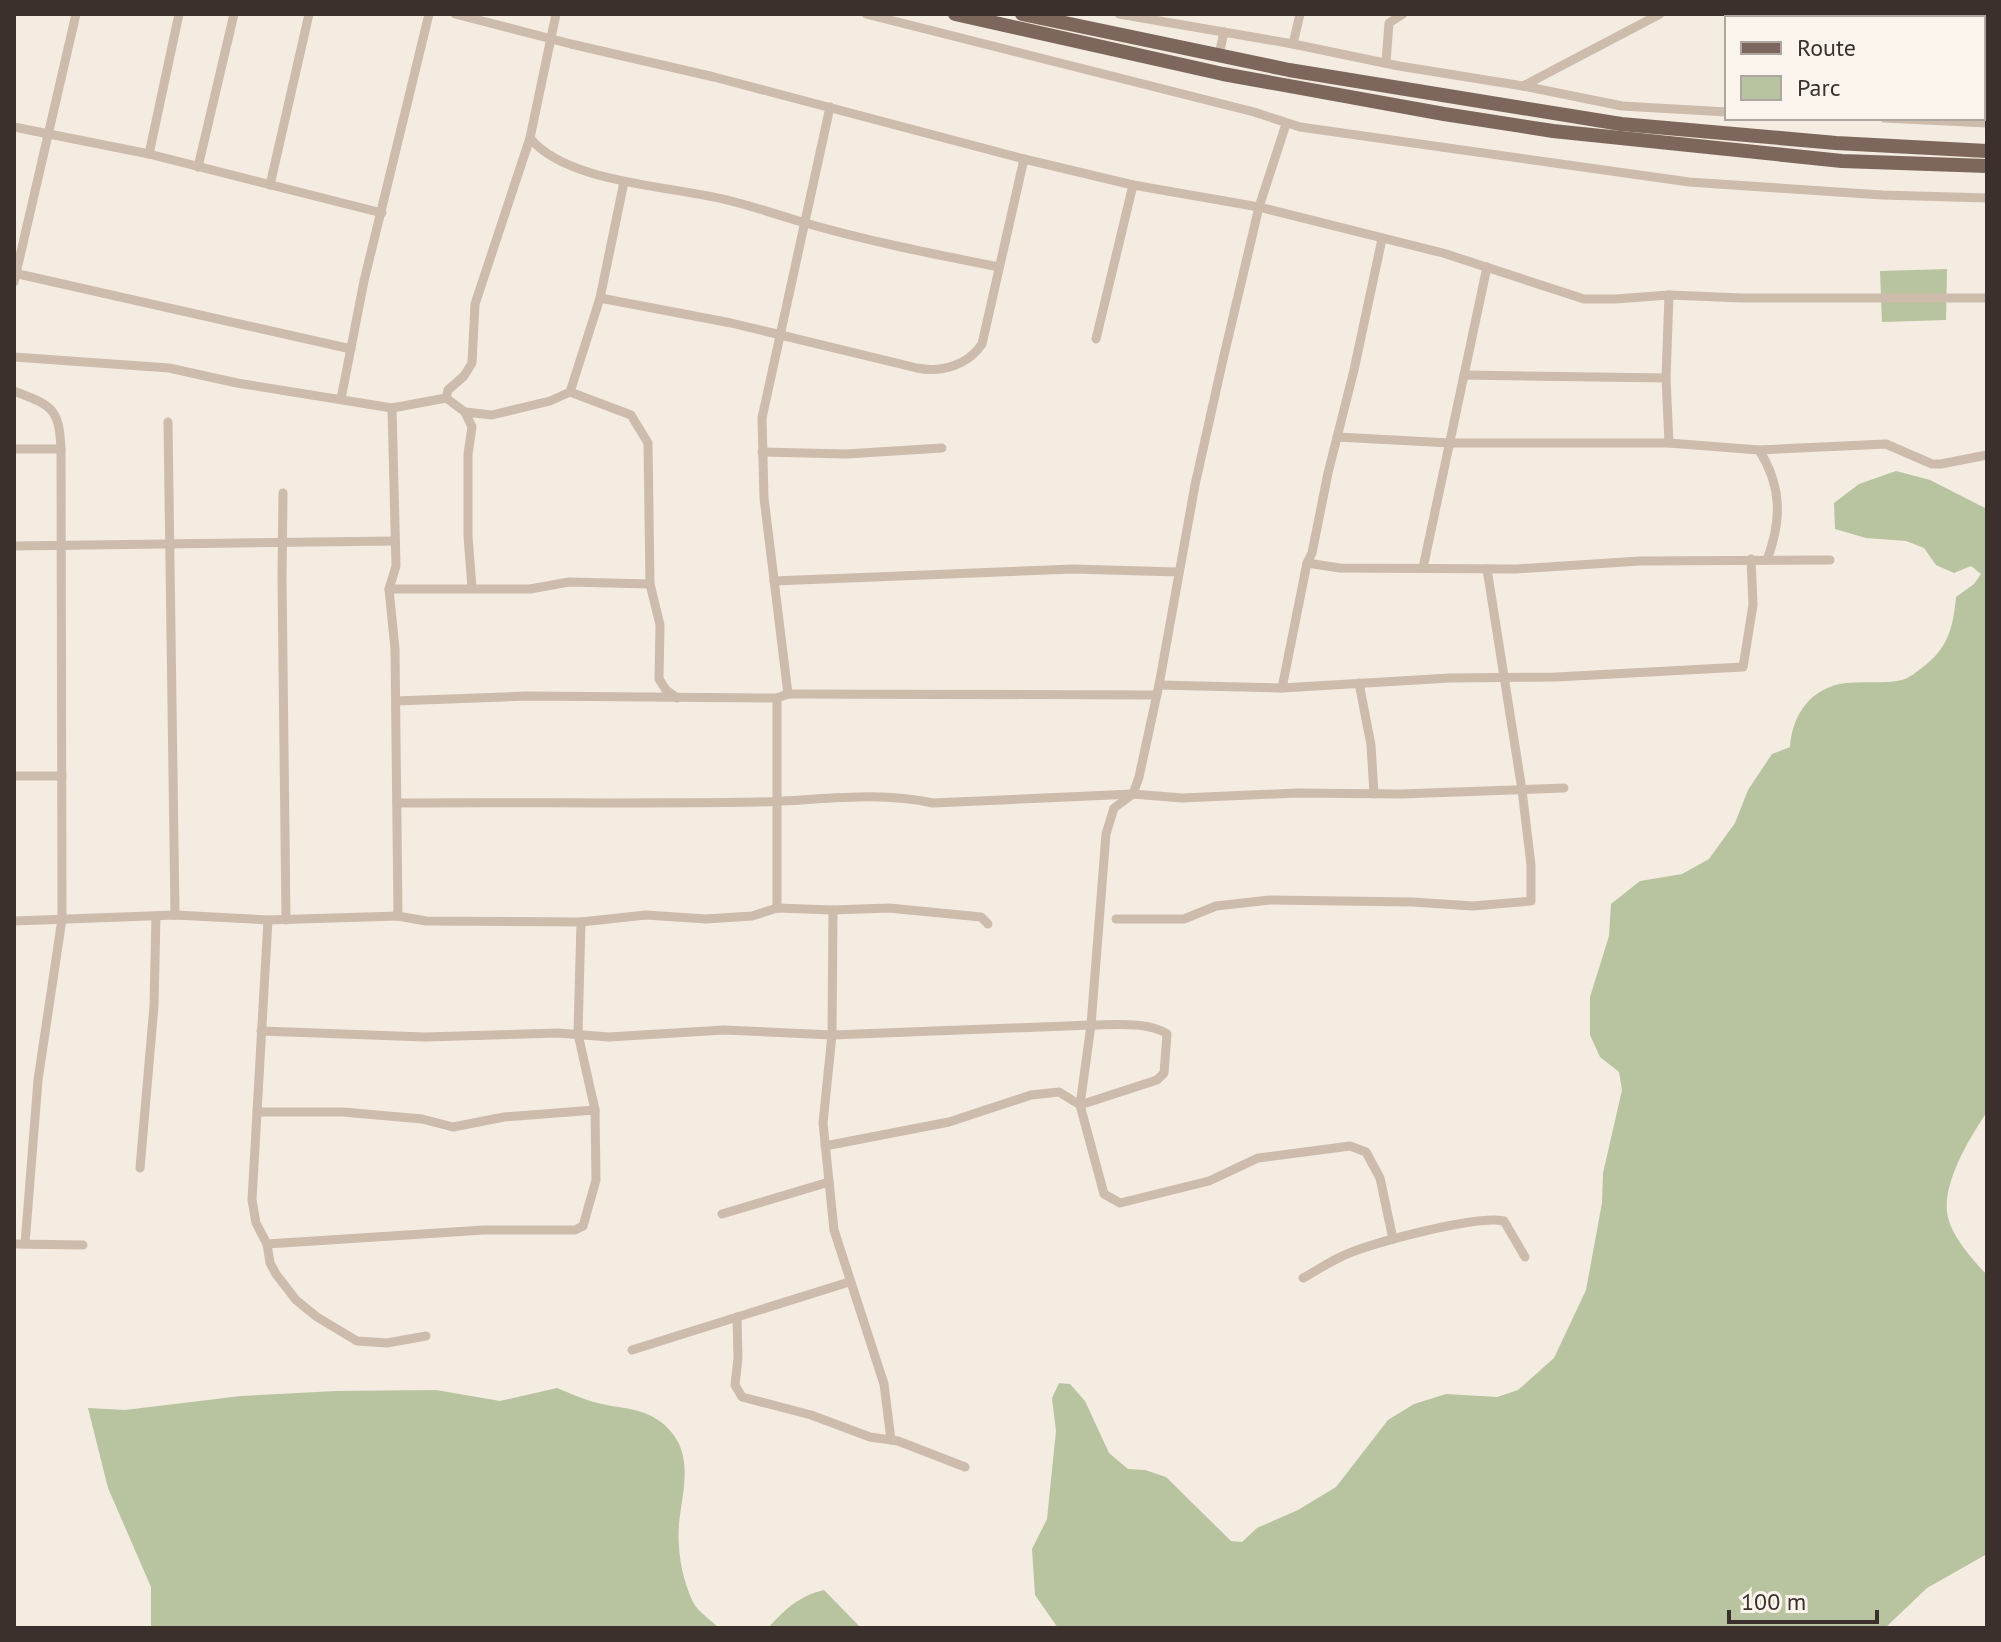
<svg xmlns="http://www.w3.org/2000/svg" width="2001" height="1642" viewBox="0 0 2001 1642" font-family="'PT Sans',sans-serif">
<rect width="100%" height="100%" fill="#f4ebe1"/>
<g fill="#b8c4a0">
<polygon points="1947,269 1946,320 1882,322 1880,271"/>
<path d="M1896,471L1930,480L1987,509V1112C1970,1137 1940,1186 1948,1217C1952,1237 1974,1261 1987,1275V1554L1927,1588L1885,1628H1058L1035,1595L1032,1549L1047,1519L1056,1431L1052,1398L1059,1383L1070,1384L1085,1401L1109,1453L1128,1469L1145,1470L1166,1477L1231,1541L1242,1542L1257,1528L1298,1510L1336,1487L1388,1420L1414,1404L1446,1394L1497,1397L1518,1390L1554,1358L1586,1290L1602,1203L1603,1173L1622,1090L1619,1072L1600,1057L1590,1035V997L1609,936L1611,904L1640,881L1682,874L1709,859L1735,823L1748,790L1772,754L1790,747C1792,715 1811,687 1846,683C1864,681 1883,684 1902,680C1910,678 1916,672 1923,667C1948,648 1953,628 1956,597L1974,584L1981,574L1971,566L1954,573L1936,565L1924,548L1906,541L1866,538L1835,529L1834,503L1859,484Z"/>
<path d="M557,1388C570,1393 584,1400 598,1403C621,1409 641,1407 661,1422C696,1450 683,1486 679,1524C677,1550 682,1579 693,1602C698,1612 711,1620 719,1628H151V1587L108,1488L88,1408L125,1410L241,1396L336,1391L436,1390L500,1401Z"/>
<path d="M824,1590L861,1628H768C785,1609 799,1596 824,1590Z"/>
</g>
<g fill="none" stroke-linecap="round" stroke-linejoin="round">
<g stroke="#cdbbac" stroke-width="9">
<polyline points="455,14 571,44 714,77 1024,159 1133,185 1259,207 1443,253 1584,299 1615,299 1669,295 1743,298 1987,298"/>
<polyline points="866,14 1254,112 1300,127 1689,182 1882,195 1987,198"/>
<polyline points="1119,14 1293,44 1399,66 1523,86 1660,14"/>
<polyline points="1762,14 1764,18"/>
<polyline points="1914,18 1923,14"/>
<polyline points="1293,44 1300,14"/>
<polyline points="1219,55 1224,32"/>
<polyline points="1386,62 1389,23 1403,14"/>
<polyline points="1523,86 1622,106 1727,112"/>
<polyline points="1884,118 1987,123"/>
<polyline points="1286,124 1259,207 1222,364 1195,485 1159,685 1139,777 1133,794 1114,808 1106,834 1091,1025 1080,1105 1104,1194 1120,1203 1209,1181 1258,1158 1350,1146 1366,1152 1380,1178 1393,1239"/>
<polyline points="14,127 149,154 382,213"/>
<path d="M530,138C567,184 676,186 731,201C755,207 778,215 802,222C867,241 933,254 999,267"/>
<polyline points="149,154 179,14"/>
<polyline points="198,167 234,14"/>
<polyline points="624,182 600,298 570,392 631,415 648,443 650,584 660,625 659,679 666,690 677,698"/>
<polyline points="270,185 309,14"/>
<polyline points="14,273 351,349"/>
<polyline points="14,282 76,14"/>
<polyline points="1669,295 1666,378 1669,443"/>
<path d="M600,298L731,323L917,368C942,373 968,365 982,344L1024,159"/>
<polyline points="1096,339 1133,185"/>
<polyline points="14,357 169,368 237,383 392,408 446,398"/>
<polyline points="1464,375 1666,378"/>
<path d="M14,391C52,406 59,407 61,449L62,919L38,1080L25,1244"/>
<polyline points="446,398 448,390 464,376 472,363 475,304 530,138 556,14"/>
<polyline points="446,398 465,412 472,427 468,454 468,536 472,588"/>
<polyline points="341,399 364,281 429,14"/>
<polyline points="392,408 396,566 389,589 395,649 398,916"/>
<polyline points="465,412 492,415 550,401 570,392"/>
<polyline points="168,422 175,915"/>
<polyline points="1337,437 1450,443 1669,443 1759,450 1886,444 1932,464 1941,464 1987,455"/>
<polyline points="14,449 61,449"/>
<path d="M1759,450C1782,486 1782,520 1767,560"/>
<polyline points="762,452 846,454 942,448"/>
<polyline points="283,493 282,579 286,920"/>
<polyline points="14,546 394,541"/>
<polyline points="1307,563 1340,568 1516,569 1640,561 1830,560"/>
<polyline points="1423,568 1487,267"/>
<polyline points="774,581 1073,569 1178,572"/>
<polyline points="389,589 530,589 569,582 650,584"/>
<polyline points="1359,683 1371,745 1374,794"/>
<polyline points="1159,685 1282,688 1450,678 1556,677 1743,667 1753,605 1751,559"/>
<polyline points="1282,688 1307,563 1312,553 1328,473 1354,370 1382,239"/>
<polyline points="788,694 1156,695"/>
<polyline points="396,701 527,696 777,698"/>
<polyline points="14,776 62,776"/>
<path d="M397,803C517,802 637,804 757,802C815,801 875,790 933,803L1133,794L1182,798L1297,793L1401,794L1564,788"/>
<polyline points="777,908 777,698 788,694 764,498 762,418 830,107"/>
<polyline points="833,910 832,1035 823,1123 834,1230 884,1384 891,1440"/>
<polyline points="1116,919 1184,919 1216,906 1270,900 1412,902 1473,906 1531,901 1531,865 1522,790 1487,569"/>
<polyline points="268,920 252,1200 256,1223 267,1244 270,1263 276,1274 296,1300 317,1317 357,1341 387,1343 426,1336"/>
<polyline points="14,921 175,915 268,920 398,916 426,921 581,922 646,915 706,919 752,916 777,908 833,910 889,908 981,917 988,924"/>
<path d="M261,1031L425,1037L558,1033L609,1037L724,1030L832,1035L1091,1025C1113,1025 1148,1021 1167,1034L1164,1073L1157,1080L1080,1105L1059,1092L1031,1095L949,1122L825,1146"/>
<polyline points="257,1112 343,1112 422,1119 453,1127 504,1117 595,1110"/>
<polyline points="140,1168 154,1006 156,916"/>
<polyline points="722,1214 829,1182"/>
<polyline points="14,1244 83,1245"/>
<polyline points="267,1244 484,1230 575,1230 583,1226 596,1180 595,1110 578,1034 581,922"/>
<path d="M1303,1278C1318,1270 1332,1260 1347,1254C1376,1242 1476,1215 1504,1221L1525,1257"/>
<polyline points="737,1317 738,1358 735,1385 742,1397 811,1415 870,1437 898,1441 965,1467"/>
<polyline points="632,1350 849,1282"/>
</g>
<g stroke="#7d675c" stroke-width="14">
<polyline points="955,14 1223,74 1444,114 1553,131 1842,161 1987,166"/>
<polyline points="1022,14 1289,70 1621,124 1836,143 1987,151"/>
</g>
</g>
<rect width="2001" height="1642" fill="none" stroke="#3b302b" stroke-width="32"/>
<rect x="1725" y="16" width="260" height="104" fill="#fbf5ee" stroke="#aea6a0" stroke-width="2"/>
<rect x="1741" y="42" width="40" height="12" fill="#7d675c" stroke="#aea6a0" stroke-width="2"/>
<text x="1797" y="56" font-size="24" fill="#3b302b">Route</text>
<rect x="1741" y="76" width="40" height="24" fill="#b8c4a0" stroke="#aea6a0" stroke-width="2"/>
<text x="1797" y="96" font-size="24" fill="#3b302b">Parc</text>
<path d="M1729 1610v12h148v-12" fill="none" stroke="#3b302b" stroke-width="4"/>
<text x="1741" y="1610" font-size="24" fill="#3b302b" stroke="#fbf5ee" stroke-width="6" paint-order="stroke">100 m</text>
</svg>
